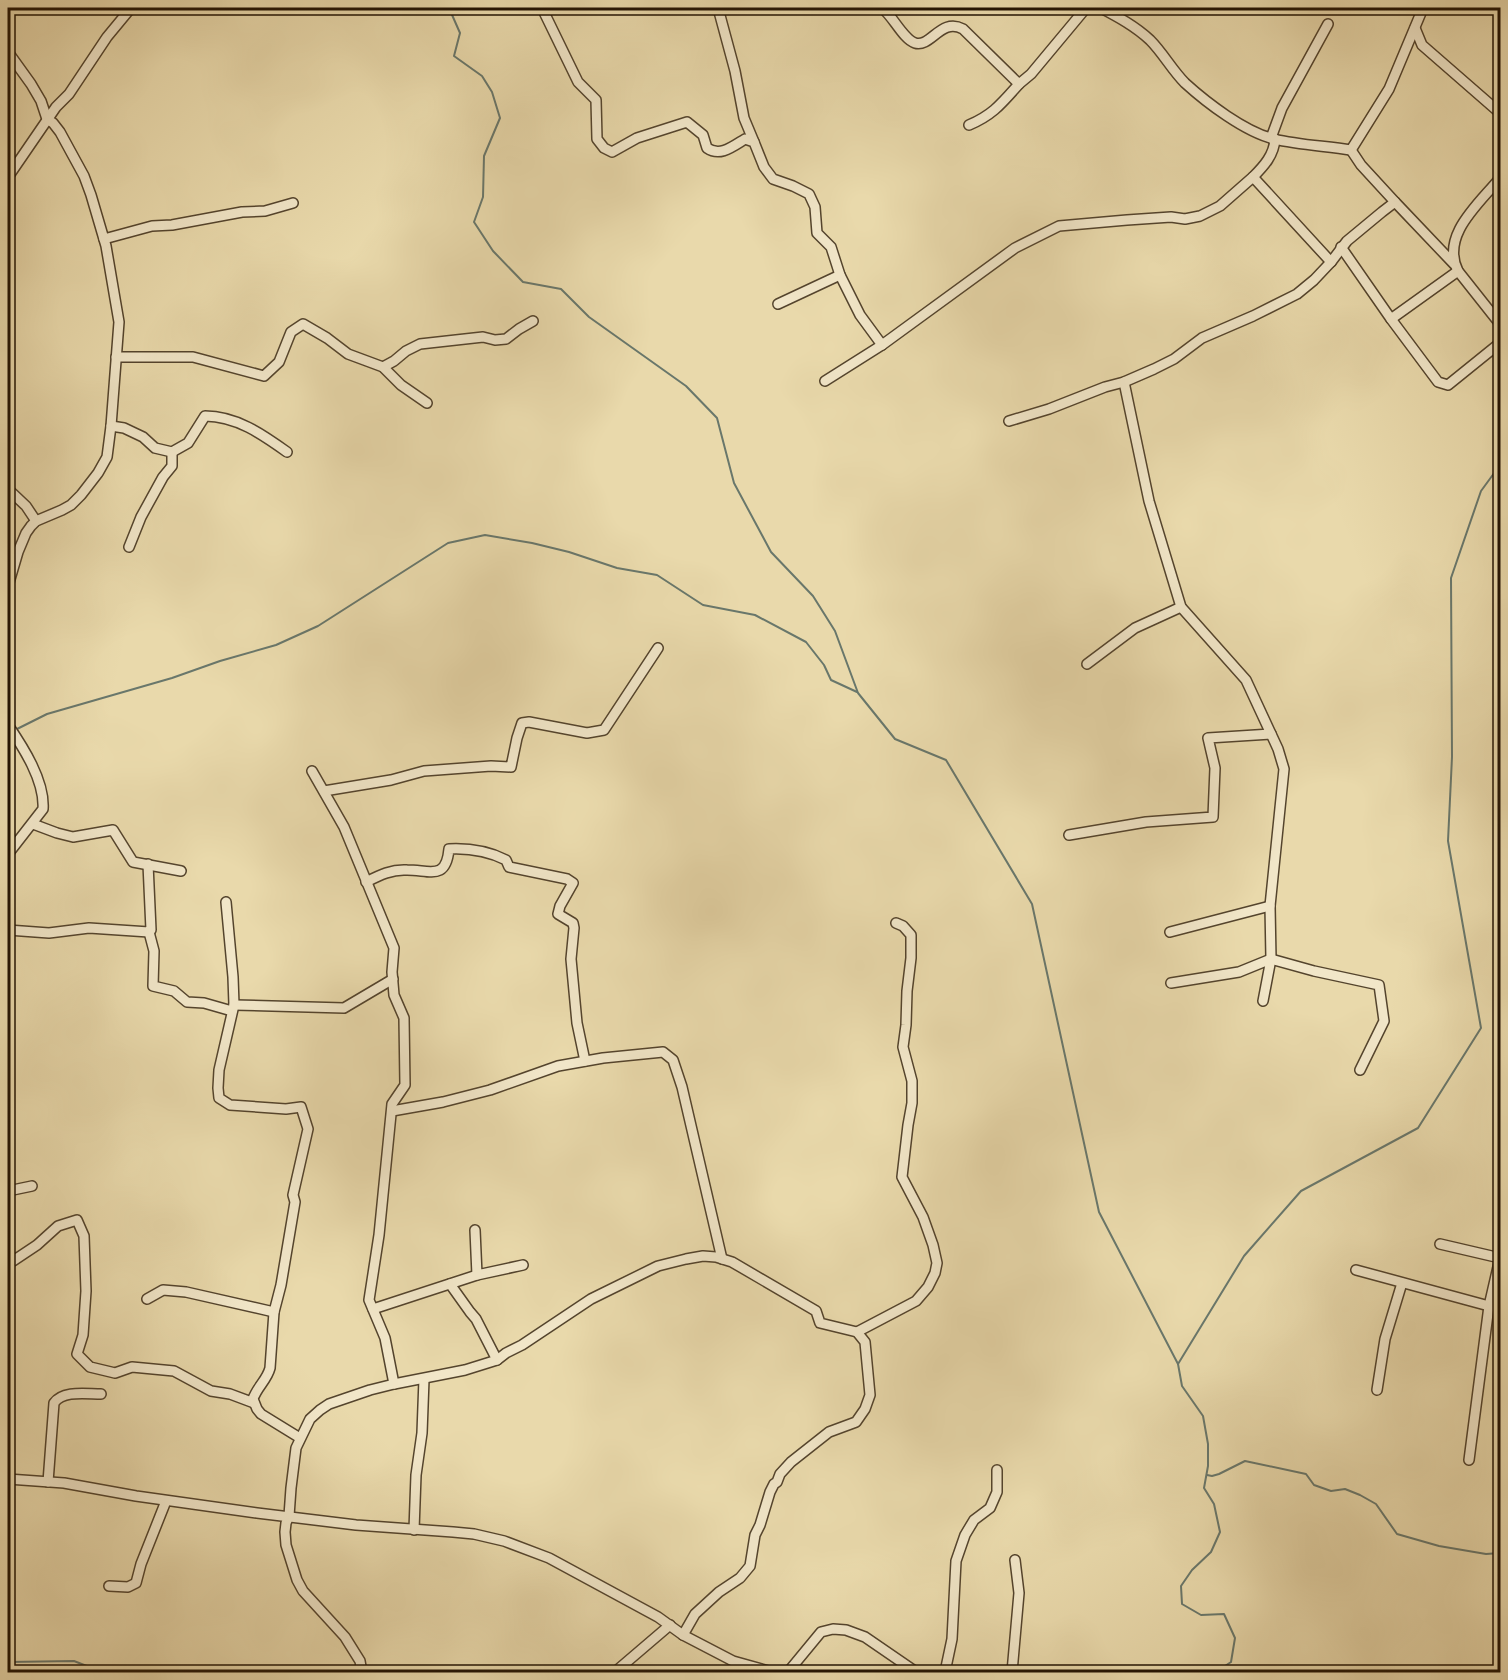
<svg xmlns="http://www.w3.org/2000/svg" width="1508" height="1680" viewBox="0 0 1508 1680" font-family="'EB Garamond',serif">
<rect width="100%" height="100%" fill="#e9d9ab"/>
<filter id="stains"><feTurbulence type="fractalNoise" baseFrequency=".00333" numOctaves="4"/><feColorMatrix values="0 0 0 0 .2 0 0 0 0 .09 0 0 0 0 .02 0 0 0 .5 -.17"/></filter>
<radialGradient id="worn" r=".72"><stop offset=".6" stop-color="#630" stop-opacity="0"/><stop offset="1" stop-color="#630" stop-opacity=".3"/></radialGradient>
<g fill="none" stroke-linecap="round" stroke-linejoin="round">
<g stroke="#69776b" stroke-width="2">
<polyline points="449,8 460,33 454,56 482,76 492,92 500,118 484,156 483,197 474,222 493,251 523,282 561,289 589,317 686,386 717,418 734,483 771,552 813,596 835,631 858,693 895,739 946,760 1032,904 1099,1212 1178,1364 1182,1386 1203,1416 1208,1444 1208,1466 1204,1488 1214,1504 1220,1532 1211,1552 1192,1570 1181,1586 1182,1604 1201,1615 1224,1614 1235,1638 1231,1662 1216,1672"/>
<polyline points="15,730 47,714 172,678 220,661 276,645 318,626 448,543 485,535 532,543 569,552 617,568 657,575 703,605 755,615 806,642 824,665 831,680 857,692"/>
<polyline points="1178,1364 1244,1256 1301,1191 1418,1128 1481,1028 1448,841 1452,757 1451,578 1481,491 1500,465"/>
<polyline points="1207,1475 1212,1476 1219,1474 1245,1461 1306,1474 1314,1485 1331,1491 1345,1489 1360,1495 1376,1504 1397,1534 1439,1546 1486,1554 1500,1553"/>
<polyline points="8,1662 74,1661 102,1672"/>
</g>
<g stroke="#54442d" stroke-width="12">
<g id="street">
<path d="M542,8L578,82L596,100L597,139L604,148L612,152L637,138L687,122L703,135L707,148C720,157 732,147 745,139L754,142L764,167L773,179L793,186L809,194L815,207L817,233L831,247L840,275L860,315L882,345"/>
<polyline points="718,8 735,71 744,118 754,142"/>
<path d="M882,8C893,16 903,39 915,43C931,48 941,17 963,29L1019,84L1031,74L1086,8"/>
<path d="M1101,8C1118,17 1135,26 1150,40C1163,53 1172,70 1185,83C1207,103 1245,132 1274,139C1299,145 1326,146 1351,150"/>
<polyline points="1415,28 1422,45 1500,113"/>
<polyline points="8,52 31,84 41,101 47,119 53,123 60,132 84,176 91,195 106,246 119,322 111,426 107,457 98,473 81,495 71,505 62,510 36,521 31,526 26,533 18,552 8,586"/>
<path d="M969,125C993,115 1002,103 1019,84"/>
<polyline points="1271,138 1282,108 1328,24"/>
<polyline points="1351,150 1389,89 1423,8"/>
<polyline points="1351,150 1361,165 1395,202"/>
<polyline points="8,177 56,107 69,94 107,37 131,8"/>
<path d="M1253,177C1264,166 1274,155 1275,139"/>
<path d="M1500,178C1480,203 1440,235 1458,271L1500,324"/>
<polyline points="104,239 152,226 172,225 242,212 265,211 293,203"/>
<polyline points="1341,247 1391,319 1438,382 1448,385 1500,343"/>
<polyline points="778,304 840,275"/>
<polyline points="1391,319 1458,271"/>
<polyline points="116,357 193,357 264,376 279,362 291,332 303,324 327,338 348,354 383,367 401,385 427,403"/>
<polyline points="383,367 394,361 406,351 420,344 483,337 495,340 506,339 519,329 533,321"/>
<polyline points="825,381 882,345 1015,248 1059,226 1127,220 1171,217 1185,219 1200,216 1220,206 1253,177 1331,262"/>
<polyline points="1124,382 1149,501 1181,607 1246,680 1278,749 1284,769 1270,906 1271,959 1263,1001"/>
<polyline points="1009,421 1049,409 1105,387 1124,382 1154,369 1174,359 1202,338 1253,316 1297,294 1314,280 1331,262 1347,241 1382,212 1395,202 1454,264"/>
<path d="M111,426L124,428L143,437L155,448L172,452L188,443L205,416C236,416 262,434 287,452"/>
<polyline points="8,489 26,506 36,521"/>
<polyline points="129,547 141,517 163,477 172,466 172,452"/>
<polyline points="1087,664 1135,628 1181,607"/>
<path d="M8,725C23,747 45,781 43,809L8,854"/>
<polyline points="312,771 344,827 394,948 392,972 394,995 404,1018 405,1085 392,1104 379,1235 369,1300 385,1338 394,1384"/>
<polyline points="324,791 391,780 424,771 491,766 511,767 517,738 522,723 529,722 587,733 604,730 658,648"/>
<polyline points="33,824 57,833 73,837 113,830 133,862 181,871"/>
<polyline points="1069,835 1146,822 1213,817 1215,768 1208,738 1271,734"/>
<path d="M366,882C380,875 392,869 407,870C430,870 446,881 449,849C469,848 488,851 506,860L509,867L567,879L573,883L560,906L558,914L573,923L574,928L571,959L577,1023L585,1061"/>
<path d="M226,902L233,977L234,1005L219,1070L218,1088L219,1098L230,1105L286,1109L301,1107L308,1129L293,1195L295,1202L281,1285L274,1312L270,1368C267,1380 257,1387 253,1399L257,1409L261,1414L300,1438"/>
<polyline points="8,930 49,933 89,928 149,932 151,930 148,864"/>
<polyline points="149,932 154,951 153,986 174,991 187,1002 204,1003 232,1011"/>
<polyline points="1170,932 1270,906"/>
<polyline points="1171,983 1239,972 1271,959 1314,971 1379,985 1384,1021 1360,1070"/>
<polyline points="234,1005 344,1008 393,979"/>
<polyline points="392,1111 443,1102 490,1090 558,1066 603,1058 663,1052 673,1060 682,1087 722,1259"/>
<polyline points="8,1191 32,1186"/>
<polyline points="475,1230 477,1275 523,1265"/>
<polyline points="1440,1244 1500,1258"/>
<polyline points="8,1261 13,1261 37,1245 58,1226 77,1220 84,1236 86,1291 83,1335 77,1354 90,1367 115,1373 132,1367 174,1371 211,1391 230,1394 254,1403"/>
<polyline points="1356,1270 1489,1306"/>
<polyline points="450,1284 470,1312 476,1319 497,1360"/>
<polyline points="147,1299 163,1290 186,1292 274,1312"/>
<polyline points="373,1309 477,1275"/>
<polyline points="857,1332 916,1301 928,1287 935,1273 937,1263 933,1245 923,1217 902,1177 908,1125 912,1103 912,1081 903,1047 906,1025 907,991 911,958 911,935 903,926 896,923"/>
<polyline points="1377,1390 1385,1339 1402,1283"/>
<polyline points="1469,1460 1489,1306 1500,1258"/>
<polyline points="8,1479 64,1483 136,1496 257,1513 356,1525 453,1532 474,1534 504,1541 549,1558 658,1617 683,1635 733,1661 772,1672"/>
<path d="M48,1482L54,1403C63,1390 86,1394 101,1394"/>
<polyline points="414,1530 416,1475 422,1433 424,1379"/>
<polyline points="109,1586 128,1587 136,1583 141,1564 166,1501"/>
<polyline points="362,1672 360,1661 345,1637 303,1591 297,1580 286,1545 285,1532 286,1523 289,1516 291,1488 296,1448 310,1419 320,1410 329,1404 370,1390 394,1384 465,1370 497,1360 506,1353 522,1345 591,1299 658,1266 686,1259 703,1256 716,1257 732,1262 816,1311 820,1323 857,1332 865,1342 870,1395 865,1409 856,1422 829,1432 791,1462 780,1474 777,1482 774,1484 770,1492 760,1525 755,1535 750,1566 740,1578 719,1592 695,1614 683,1635"/>
<polyline points="615,1672 670,1625"/>
<polyline points="788,1672 821,1632 833,1629 846,1630 865,1637 916,1672"/>
<polyline points="945,1672 952,1639 956,1561 965,1535 974,1520 990,1508 997,1492 997,1470"/>
<polyline points="1012,1672 1019,1593 1015,1560"/>
</g>
</g>
<use href="#street" stroke="#f1e6c8" stroke-width="9"/>
</g>
<rect width="1508" height="1680" fill="none" stroke="#e9d9ab" stroke-width="30"/>
<rect x="9" y="9" width="1490" height="1662" fill="none" stroke="#221303" stroke-width="3"/>
<rect x="15" y="15" width="1478" height="1650" fill="none" stroke="#221303" stroke-width="1.5"/>
<rect width="100%" height="100%" filter="url(#stains)"/>
<rect width="100%" height="100%" fill="url(#worn)"/>
</svg>
